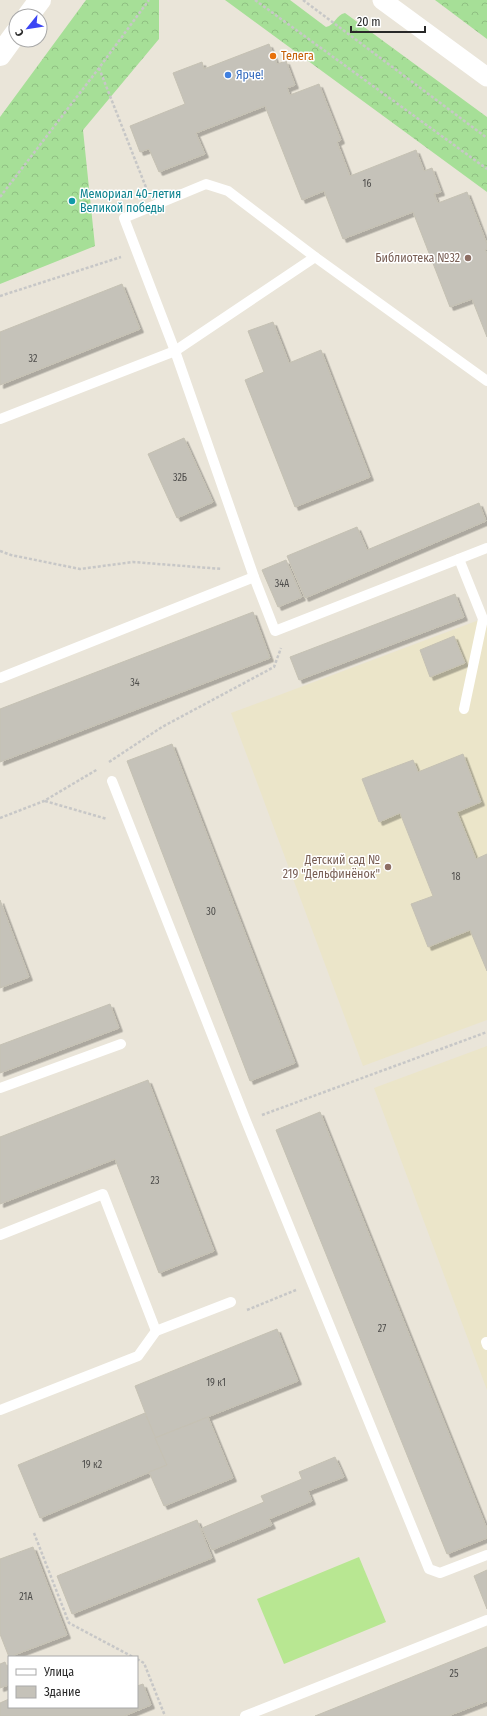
<svg xmlns="http://www.w3.org/2000/svg" width="487" height="1716" viewBox="0 0 487 1716" font-family="'Fira Sans Condensed',sans-serif">
<defs>
<pattern id="forest-crowns" width="20" height="18" patternUnits="userSpaceOnUse"><rect width="20" height="18" fill="#a6df97"/><path d="M2 6a3 3 0 1 1 6 0M12 15a3 3 0 1 1 6 0" fill="none" stroke="#8fbf82"/></pattern>
<filter id="shadow"><feDropShadow dx="3.5" dy="3.5" stdDeviation="0" flood-color="#0004"/></filter>
</defs>
<rect width="100%" height="100%" fill="#eae5d9"/>
<g fill="#ebe5c9">
<polygon points="487,617 487,1020 363,1066 231,713"/>
<polygon points="487,1046 487,1390 374,1088"/>
</g>
<g fill="url(#forest-crowns)">
<polygon points="86,0 159,0 159,39 83,130 95,246 0,284 0,117"/>
<path d="M225,0H290L326,27C335,25 336,15 345,13L487,117V192Z"/>
<polygon points="435,0 487,0 487,39"/>
</g>
<polygon fill="#b8e792" points="359,1557 386,1622 284,1664 257,1599"/>
<g fill="#c5c2b9" stroke="#c5c1b3" filter="url(#shadow)">
<polygon points="269,44 277,64 286,61 295,85 287,88 290,95 319,84 341,140 337,142 350,176 416,150 424,171 432,168 441,192 434,194 438,203 467,192 487,244 487,249 485,250 487,254 487,337 472,299 450,307 413,212 343,239 324,191 302,200 265,106 196,133 205,154 159,172 149,149 140,152 130,126 185,104 173,73 202,62 204,69"/>
<polygon points="122,284 140,329 0,385 0,332"/>
<polygon points="273,322 289,363 321,350 370,477 295,507 245,380 264,372 248,331"/>
<polygon points="184,438 213,502 177,518 148,454"/>
<polygon points="479,503 486,521 305,598 287,556 357,527 367,550"/>
<polygon points="286,560 302,597 278,607 262,570"/>
<polygon points="455,594 464,617 299,680 290,657"/>
<polygon points="253,612 270,658 0,762 0,709"/>
<polygon points="454,636 465,663 430,677 420,650"/>
<polygon points="172,744 295,1063 250,1081 127,761"/>
<polygon points="463,754 481,802 457,812 476,859 487,854 487,971 470,930 428,947 411,904 433,896 400,813 379,822 362,779 413,760 418,772"/>
<polygon points="0,900 29,977 0,988"/>
<polygon points="110,1004 119,1028 0,1073 0,1045"/>
<polygon points="148,1080 214,1251 159,1273 115,1159 0,1204 0,1137"/>
<polygon points="320,1112 487,1529 487,1538 447,1554 276,1130"/>
<polygon points="277,1329 298,1381 155,1438 135,1386"/>
<polygon points="145,1413 167,1465 40,1518 18,1465"/>
<polygon points="208,1417 233,1478 164,1506 149,1472 167,1465 155,1438"/>
<polygon points="335,1457 344,1477 308,1491 312,1501 269,1519 272,1525 212,1550 202,1528 264,1502 261,1496 302,1479 299,1472"/>
<polygon points="197,1520 212,1558 72,1614 57,1576"/>
<polygon points="33,1547 67,1635 9,1657 0,1634 0,1559"/>
<polygon points="487,1570 487,1609 474,1576"/>
<polygon points="487,1647 487,1701 448,1716 315,1716"/>
<polygon points="5,1662 9,1672 9,1685 0,1688 0,1664"/>
<polygon points="143,1684 151,1705 124,1716 0,1716 0,1703 9,1699 9,1707 137,1707 137,1686"/>
</g>
<g fill="none" stroke-linecap="round" stroke-linejoin="round">
<g stroke="#c7c7c7" stroke-width="2.5" stroke-dasharray="3 2" stroke-linecap="butt">
<polyline points="255,0 487,169"/>
<polyline points="303,0 487,138"/>
<polyline points="99,68 147,190"/>
<polyline points="0,197 99,68 149,0"/>
<polyline points="0,296 121,257"/>
<polyline points="0,551 11,555 80,569 133,562 222,569"/>
<polyline points="109,762 162,727 274,667 281,648"/>
<polyline points="45,801 107,819"/>
<polyline points="0,818 44,801 98,769"/>
<polyline points="262,1115 487,1032"/>
<polyline points="247,1310 296,1290"/>
<polyline points="34,1533 69,1623 133,1657"/>
<polyline points="137,1659 144,1663 165,1716"/>
</g>
<g stroke="#fff" stroke-width="10">
<polyline points="315,257 228,191 206,184 124,218 175,351 254,577 275,631 487,548"/>
<polyline points="0,419 175,351 315,257 487,381"/>
<polyline points="459,559 483,619 464,709"/>
<polyline points="0,678 254,577"/>
<polyline points="112,781 246,1121 429,1569 440,1573 487,1555"/>
<polyline points="0,1088 121,1044"/>
<polyline points="0,1235 103,1194 156,1331"/>
<polyline points="486,1342 487,1345"/>
<polyline points="0,1410 138,1356 156,1331 231,1302"/>
<polyline points="245,1716 487,1620"/>
</g>
<polyline stroke="#fff" stroke-width="19" points="382,0 487,77"/>
<g stroke="#fff" stroke-width="22">
<polyline points="28,16 40,0"/>
<polyline points="0,55 16,33"/>
</g>
</g>
<circle fill="#e8710a" stroke="#fff" stroke-width="1.5" cx="273" cy="56" r="4"/>
<circle fill="#3f7fe0" stroke="#fff" stroke-width="1.5" cx="228" cy="75" r="4"/>
<circle fill="#0f9aa8" stroke="#fff" stroke-width="1.5" cx="72" cy="201" r="4"/>
<g fill="#8d6e63" stroke="#fff" stroke-width="1.5">
<circle cx="468" cy="258" r="4"/>
<circle cx="388" cy="867" r="4"/>
</g>
<g text-anchor="middle" dominant-baseline="central" stroke-width="3" stroke-linejoin="round" paint-order="stroke">
<g font-size="10" fill="#4f4e4c">
<text x="367" y="184">16</text>
<text x="33" y="359">32</text>
<text x="180" y="478">32Б</text>
<text x="282" y="584">34А</text>
<text x="135" y="683">34</text>
<text x="456" y="877">18</text>
<text x="211" y="912">30</text>
<text x="155" y="1181">23</text>
<text x="382" y="1329">27</text>
<text x="216" y="1383">19 к1</text>
<text x="92" y="1465">19 к2</text>
<text x="26" y="1597">21А</text>
<text x="454" y="1674">25</text>
</g>
<g font-size="12" fill="#c56008" stroke="#fff" text-anchor="start">
<text x="281" y="56">Телега</text>
</g>
<g font-size="12" fill="#366cbe" stroke="#fff" text-anchor="start">
<text x="236" y="75">Ярче!</text>
</g>
<g font-size="12" fill="#0d838f" stroke="#fff" text-anchor="start">
<text x="80" y="194">Мемориал 40-летия<tspan x="80" dy="14">Великой победы</tspan></text>
</g>
<g font-size="12" fill="#785e54" stroke="#fff" text-anchor="end">
<text x="460" y="258">Библиотека №32</text>
<text x="380" y="860">Детский сад №<tspan x="380" dy="14">219 "Дельфинёнок"</tspan></text>
</g>
</g>
<rect x="8" y="1656" width="130" height="52" fill="#ffffff" stroke="#a9a9a9"/>
<rect x="16" y="1669" width="20" height="6" fill="#ffffff" stroke="#a9a9a9"/>
<text x="44" y="1676" font-size="12" fill="#282828">Улица</text>
<rect x="16" y="1686" width="20" height="12" fill="#c5c2b9" stroke="#a9a9a9"/>
<text x="44" y="1696" font-size="12" fill="#282828">Здание</text>
<g transform="translate(28 28) rotate(240)"><circle r="19" fill="#ffffff" stroke="#a9a9a9"/>
<path d="M0-3L7 15L0 10L-7 15Z" fill="#3c46f4"/>
<text y="-6" font-size="11" font-weight="bold" text-anchor="middle" fill="#282828">С</text>
</g>
<path d="M351 26v6h74v-6" fill="none" stroke="#282828" stroke-width="2"/>
<text x="357" y="26" font-size="12" fill="#282828" stroke="#ffffff" stroke-width="3" paint-order="stroke">20 m</text>
</svg>
